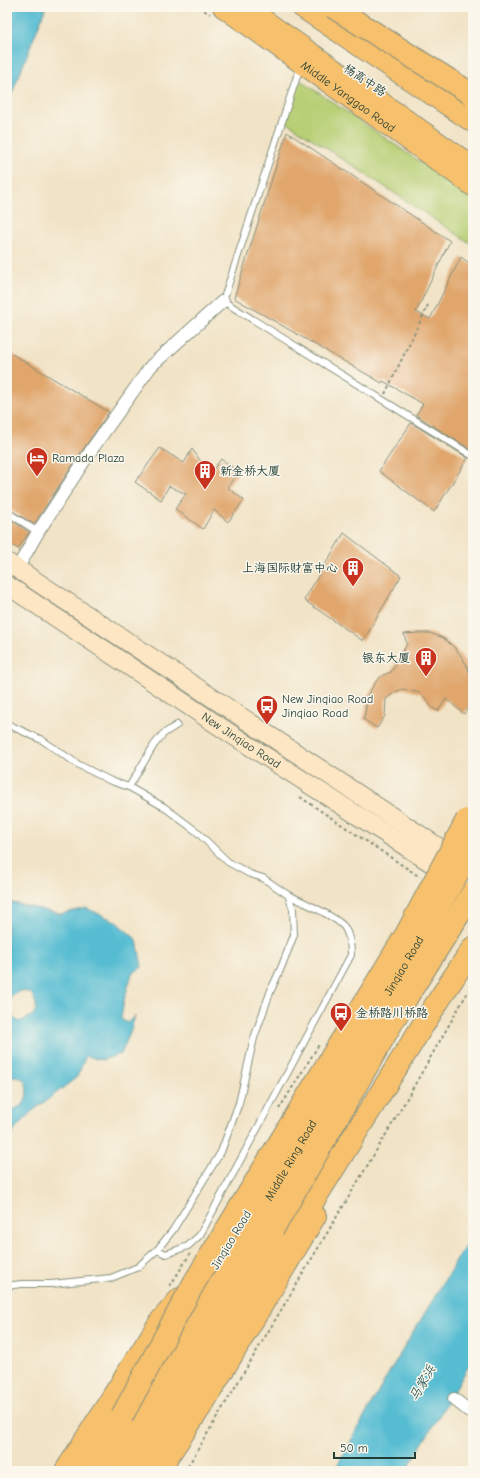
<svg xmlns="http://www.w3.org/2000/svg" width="480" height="1478" viewBox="0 0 480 1478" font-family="'Comic Neue','LXGW WenKai TC',sans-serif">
<rect width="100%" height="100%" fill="#fbf7ec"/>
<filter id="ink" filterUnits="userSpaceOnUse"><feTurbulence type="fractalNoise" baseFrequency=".025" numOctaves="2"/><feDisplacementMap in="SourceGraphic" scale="8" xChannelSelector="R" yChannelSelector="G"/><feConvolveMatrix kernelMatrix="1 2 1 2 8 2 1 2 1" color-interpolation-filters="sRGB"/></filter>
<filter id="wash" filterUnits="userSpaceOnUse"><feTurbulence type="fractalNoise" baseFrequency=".012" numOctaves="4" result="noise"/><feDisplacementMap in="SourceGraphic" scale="16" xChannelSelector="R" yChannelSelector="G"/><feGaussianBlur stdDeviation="0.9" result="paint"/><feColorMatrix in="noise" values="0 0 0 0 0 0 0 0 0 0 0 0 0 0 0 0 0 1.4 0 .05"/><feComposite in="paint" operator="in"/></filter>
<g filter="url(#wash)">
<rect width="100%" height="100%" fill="#f1e3c6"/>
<polygon fill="#b7cf74" stroke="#6b8654" points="300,80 473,198 473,245 285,121"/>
<g fill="#54bcd2" stroke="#3a7c83" fill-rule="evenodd">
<polygon points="11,7 46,7 7,106 7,16"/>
<path d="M7,888L9,902L61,914L86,908L115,921L137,940L142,967L132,974L124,1000L121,1019L127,1023L135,1016L130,1033L121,1054L102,1060L86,1056L77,1077L30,1113L16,1128L7,1144V1113L9,1110C28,1107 29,1096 25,1080L15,1076H7ZM22,991L31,993C41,1010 36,1015 19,1022L10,1015L8,1004L12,995Z"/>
<polygon points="473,1233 473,1359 406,1471 334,1471 391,1369"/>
</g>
<g id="blocks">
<g fill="#e0a66c">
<polygon points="287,132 450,241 416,312 430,319 461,257 473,266 473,451 416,415 423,404 383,381 382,383 234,298"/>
<polygon points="7,351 109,412 86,445 34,524 7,508"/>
<polygon points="411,423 468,458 434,512 379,471"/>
<polygon points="160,448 184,463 192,449 210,474 221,459 239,472 227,487 244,500 228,522 214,510 203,529 175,509 186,494 169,486 161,500 135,482"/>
<polygon points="7,517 29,532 18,549 7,542"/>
<polygon points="344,533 401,576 363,641 304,600"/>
<polygon points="418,633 430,633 443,638 454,647 462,657 468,668 472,680 472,695 470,706 464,714 446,699 438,711 431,707 427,700 420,693 403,689 395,692 386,699 385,716 377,728 363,719 365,714 367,696 377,680 383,675 391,672 407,644 404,634"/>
</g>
</g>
</g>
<g filter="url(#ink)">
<use href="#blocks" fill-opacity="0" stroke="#88907d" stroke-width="1"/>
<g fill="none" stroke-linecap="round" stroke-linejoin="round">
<g stroke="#88907d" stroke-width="8">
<g id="lane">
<polyline points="300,67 223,301 473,456"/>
<polyline points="7,512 38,532"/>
<polyline points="7,724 42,740 79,765 111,781 129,787 164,807 196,831 228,862 250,874 263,878 288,895 293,909 294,935 281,968 271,990 254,1038 239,1103 221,1152 173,1230 157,1250 138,1267 111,1278 51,1284 21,1284 7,1286"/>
<polyline points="129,787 154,745 163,734 177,725"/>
<path d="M157,1250L166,1254L188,1246L200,1235L351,955C351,945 350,937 345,928C338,917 301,901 288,895"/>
</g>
</g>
<g stroke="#88907d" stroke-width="14">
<g id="street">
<polyline points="17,569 38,532 92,449 151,366 223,301"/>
<polyline points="454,1399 473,1414"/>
</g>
</g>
<g stroke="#88907d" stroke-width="20">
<g id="secondary">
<polyline points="7,562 473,870"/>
<path id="s1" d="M7,585L234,736L436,866L449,879"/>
</g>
</g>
<g stroke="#88907d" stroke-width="22">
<g id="primary">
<path id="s2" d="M223,7L473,186"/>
<polyline points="80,1471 128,1399"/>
<polyline points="159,1471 203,1405 316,1216"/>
</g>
</g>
<g stroke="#88907d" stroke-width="24">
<g id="highway">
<polyline points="244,7 473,168"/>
<polyline points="303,7 473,121"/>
<polyline points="66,1471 161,1321 180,1299"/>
<polyline points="103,1471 192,1327 260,1213"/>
<polyline points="127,1471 273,1229"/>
<polyline points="145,1471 433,1009 473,948"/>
</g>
</g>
<g stroke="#88907d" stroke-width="2" stroke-dasharray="3 3" stroke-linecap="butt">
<polyline points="199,7 210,14"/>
<polyline points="385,394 428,305"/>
<polyline points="300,797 420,877"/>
<polyline points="279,1109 320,1043"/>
<polyline points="170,1286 190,1254"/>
<polyline points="185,1471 394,1121 473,983"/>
</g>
<use href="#lane" stroke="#fff" stroke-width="6"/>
<use href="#street" stroke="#fff" stroke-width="12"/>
<use href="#secondary" stroke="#fce6c4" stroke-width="18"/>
<use href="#primary" stroke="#f7c06c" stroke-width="20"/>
<use href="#highway" stroke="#f7c06c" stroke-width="22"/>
<g stroke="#88907d" stroke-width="24" stroke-linecap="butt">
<g id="highway-bridge">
<polyline points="333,7 473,95"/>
<path id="s3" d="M260,1213L473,847"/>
<polyline points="273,1229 408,995 473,892"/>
<polyline points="122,1416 194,1283 407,933 467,820"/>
</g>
</g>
<use href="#highway-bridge" stroke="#f7c06c" stroke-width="22"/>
</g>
</g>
<defs>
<g id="hotel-pin" transform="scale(1.15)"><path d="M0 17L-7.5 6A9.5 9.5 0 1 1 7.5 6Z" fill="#c8321e" stroke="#fbf7ec"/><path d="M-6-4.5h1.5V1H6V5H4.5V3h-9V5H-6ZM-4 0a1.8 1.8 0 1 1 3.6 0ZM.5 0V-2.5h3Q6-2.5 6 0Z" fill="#fff"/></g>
<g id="building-pin" transform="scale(1.15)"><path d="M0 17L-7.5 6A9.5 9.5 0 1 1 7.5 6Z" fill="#c8321e" stroke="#fbf7ec"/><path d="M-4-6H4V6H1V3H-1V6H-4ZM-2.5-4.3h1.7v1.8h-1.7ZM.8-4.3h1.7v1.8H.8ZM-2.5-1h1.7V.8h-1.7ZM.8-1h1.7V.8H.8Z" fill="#fff"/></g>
<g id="bus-pin" transform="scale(1.15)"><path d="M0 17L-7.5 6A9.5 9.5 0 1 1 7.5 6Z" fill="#c8321e" stroke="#fbf7ec"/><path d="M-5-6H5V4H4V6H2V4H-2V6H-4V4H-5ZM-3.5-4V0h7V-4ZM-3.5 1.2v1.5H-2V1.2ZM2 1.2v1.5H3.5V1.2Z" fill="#fff"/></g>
</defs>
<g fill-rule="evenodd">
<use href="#hotel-pin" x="37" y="458"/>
<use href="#building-pin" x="205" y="471"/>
<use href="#building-pin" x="353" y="568"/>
<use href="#building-pin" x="426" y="658"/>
<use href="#bus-pin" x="267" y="706"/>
<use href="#bus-pin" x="341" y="1013"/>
</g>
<g text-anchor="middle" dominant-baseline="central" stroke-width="3" stroke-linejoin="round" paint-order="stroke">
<g font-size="12" fill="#1f3d34" stroke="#fbf7ec">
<text transform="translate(365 80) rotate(34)">杨高中路</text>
<text stroke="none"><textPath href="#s2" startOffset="154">Middle Yanggao Road</textPath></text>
<text stroke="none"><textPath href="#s1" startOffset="281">New Jinqiao Road</textPath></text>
<text stroke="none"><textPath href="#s3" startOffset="286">Jinqiao Road</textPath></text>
<text stroke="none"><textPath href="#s3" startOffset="61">Middle Ring Road</textPath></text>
<text transform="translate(231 1240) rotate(-59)">Jinqiao Road</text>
</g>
<g font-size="12" fill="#1f3d34" stroke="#fbf7ec" text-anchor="start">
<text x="52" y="458">Ramada Plaza</text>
<text x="220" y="471">新金桥大厦</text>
<text x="338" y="568" text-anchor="end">上海国际财富中心</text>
<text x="410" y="658" text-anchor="end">银东大厦</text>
<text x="282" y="699">New Jinqiao Road<tspan x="282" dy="14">Jinqiao Road</tspan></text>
<text x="356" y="1013">金桥路川桥路</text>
</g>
<g font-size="13" font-style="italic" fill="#2c5d5c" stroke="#fbf7ec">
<text transform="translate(422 1383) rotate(-60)">马家浜</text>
</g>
</g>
<rect width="480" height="1478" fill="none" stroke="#fbf7ec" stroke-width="24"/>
<path d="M334 1452v6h81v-6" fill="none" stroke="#1f3d34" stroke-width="2"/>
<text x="340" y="1452" font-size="12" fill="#1f3d34" stroke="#fbf7ec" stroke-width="3" paint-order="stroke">50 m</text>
</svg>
